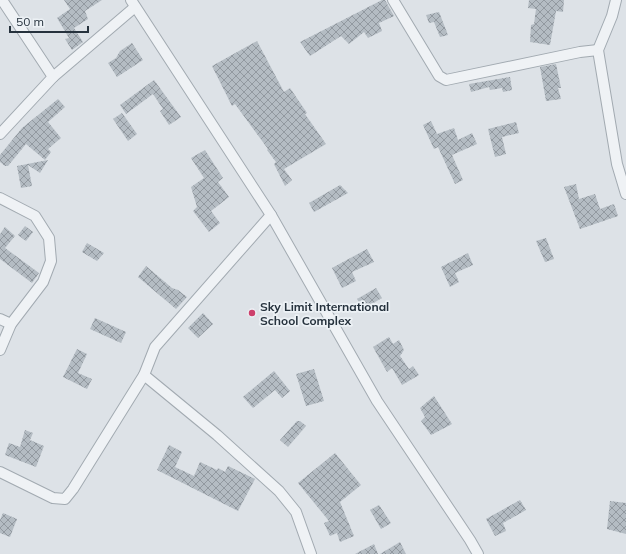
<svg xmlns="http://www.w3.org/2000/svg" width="626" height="554" viewBox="0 0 626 554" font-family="Mulish,sans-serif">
<defs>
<pattern id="building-cross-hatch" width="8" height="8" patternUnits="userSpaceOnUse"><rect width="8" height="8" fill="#b4bcc3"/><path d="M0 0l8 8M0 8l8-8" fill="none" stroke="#9299a0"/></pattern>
</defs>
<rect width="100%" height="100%" fill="#dde2e7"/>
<g fill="url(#building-cross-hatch)">
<polygon points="64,0 102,0 85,11 88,19 74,28 83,42 72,50 65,39 69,38 57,18 70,9"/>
<polygon points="382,0 385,0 394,16 379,23 382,31 368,38 364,32 349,44 341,36 310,56 300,42"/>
<polygon points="529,0 564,0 563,12 556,11 550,45 530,42 531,25 534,24 536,9 528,8"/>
<polygon points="439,12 448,35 440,37 434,22 429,23 426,15"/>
<polygon points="257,41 284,92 290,88 307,113 305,114 326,144 284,169 292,180 285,186 274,164 276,162 267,150 268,149 235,104 232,106 212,66"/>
<polygon points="132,43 143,60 117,77 108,63 116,58 120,51"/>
<polygon points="556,64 561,88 558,88 561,99 546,101 540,67"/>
<polygon points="510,77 512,90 503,92 502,88 490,90 489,87 471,92 469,84"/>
<polygon points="154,80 181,117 169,125 160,111 163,109 153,94 126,114 120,105"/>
<polygon points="58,99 65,107 48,122 61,138 48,149 51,152 45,160 26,144 8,166 5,166 0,162 0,155 22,128"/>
<polygon points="122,113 137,134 128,141 113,119"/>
<polygon points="431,121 437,134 454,128 458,140 472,133 477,144 452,155 463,180 455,184 438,147 434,149 423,125"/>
<polygon points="516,122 519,133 502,137 506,154 495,157 488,129"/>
<polygon points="205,150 223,178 218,182 229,197 211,211 220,223 209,232 193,211 197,207 191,187 204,178 191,158"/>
<polygon points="48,160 40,173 28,165 32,186 21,188 17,166"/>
<polygon points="576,184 579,199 595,194 600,209 614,204 618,216 580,229 564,187"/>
<polygon points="340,185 348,193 314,212 309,203"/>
<polygon points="25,226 33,232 26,241 18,235"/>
<polygon points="5,227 15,236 5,248 39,273 32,283 0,259 0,234"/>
<polygon points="546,238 554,259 545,262 536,241"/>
<polygon points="87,243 104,253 97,261 82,252"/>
<polygon points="367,249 374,262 352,272 356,281 342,288 332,268"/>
<polygon points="468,253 473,265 455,273 459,282 450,287 441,267"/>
<polygon points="146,266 172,288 178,290 187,297 176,309 138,277"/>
<polygon points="376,288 382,298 363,309 357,299"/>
<polygon points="203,313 213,324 198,338 188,328"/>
<polygon points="95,318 126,332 121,343 90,329"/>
<polygon points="389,337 393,344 399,340 404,350 400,356 409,369 413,366 419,375 402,385 392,368 387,372 373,347"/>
<polygon points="77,349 87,354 78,373 92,379 87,389 63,377"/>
<polygon points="314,369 324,401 306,406 296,374"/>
<polygon points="274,371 290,391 282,398 275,390 253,408 243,397"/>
<polygon points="434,396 452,424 431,435 421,421 425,417 420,408"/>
<polygon points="297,421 300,421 306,426 288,447 280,440"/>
<polygon points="25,430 33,433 30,440 44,446 36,467 5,455 9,443 20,447"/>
<polygon points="169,445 182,452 175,467 194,476 200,462 217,470 218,468 225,472 228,466 255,479 238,511 157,470"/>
<polygon points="335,453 361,485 340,502 354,536 340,542 337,533 330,536 324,523 329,521 298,483"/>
<polygon points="520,500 526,510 503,523 506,531 495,536 486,519"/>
<polygon points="610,501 626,503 626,534 607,529"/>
<polygon points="379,505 391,523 381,529 370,510"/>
<polygon points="3,513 17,519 10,537 0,533 0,520"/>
<polygon points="400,542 406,554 380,554"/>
<polygon points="374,544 378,554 355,554"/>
</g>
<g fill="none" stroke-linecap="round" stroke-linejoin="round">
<g stroke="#a2aab1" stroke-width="12">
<g id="street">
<polyline points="131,0 271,215 377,401 470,540 478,554"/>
<polyline points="393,0 439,76 446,80 580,52 598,50"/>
<polyline points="616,0 612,16 598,50 617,164 626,194"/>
<polyline points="53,77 135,7"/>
<polyline points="0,134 53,77 2,0"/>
<polyline points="0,198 35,216 49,238 51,261 43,282 11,324 0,350"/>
<polyline points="0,319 11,324"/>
<polyline points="144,375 217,435 279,491 296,512 311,554"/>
<polyline points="0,472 53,498 65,499 73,489 144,375 155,347 271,215"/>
</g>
</g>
<use href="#street" stroke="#eff2f5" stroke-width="10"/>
</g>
<circle fill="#cd406c" stroke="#ecf1f5" stroke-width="1.5" cx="252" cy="313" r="4"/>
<g text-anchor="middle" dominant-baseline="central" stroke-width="3.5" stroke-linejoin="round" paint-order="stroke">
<g font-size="12" font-weight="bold" fill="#26323d" stroke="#ecf1f5" text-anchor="start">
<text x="260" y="306">Sky Limit International<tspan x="260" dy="14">School Complex</tspan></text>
</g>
</g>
<path d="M10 26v6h78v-6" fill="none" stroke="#26323d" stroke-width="2"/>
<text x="16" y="26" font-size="12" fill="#26323d" stroke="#ecf1f5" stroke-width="3" paint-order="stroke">50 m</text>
</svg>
